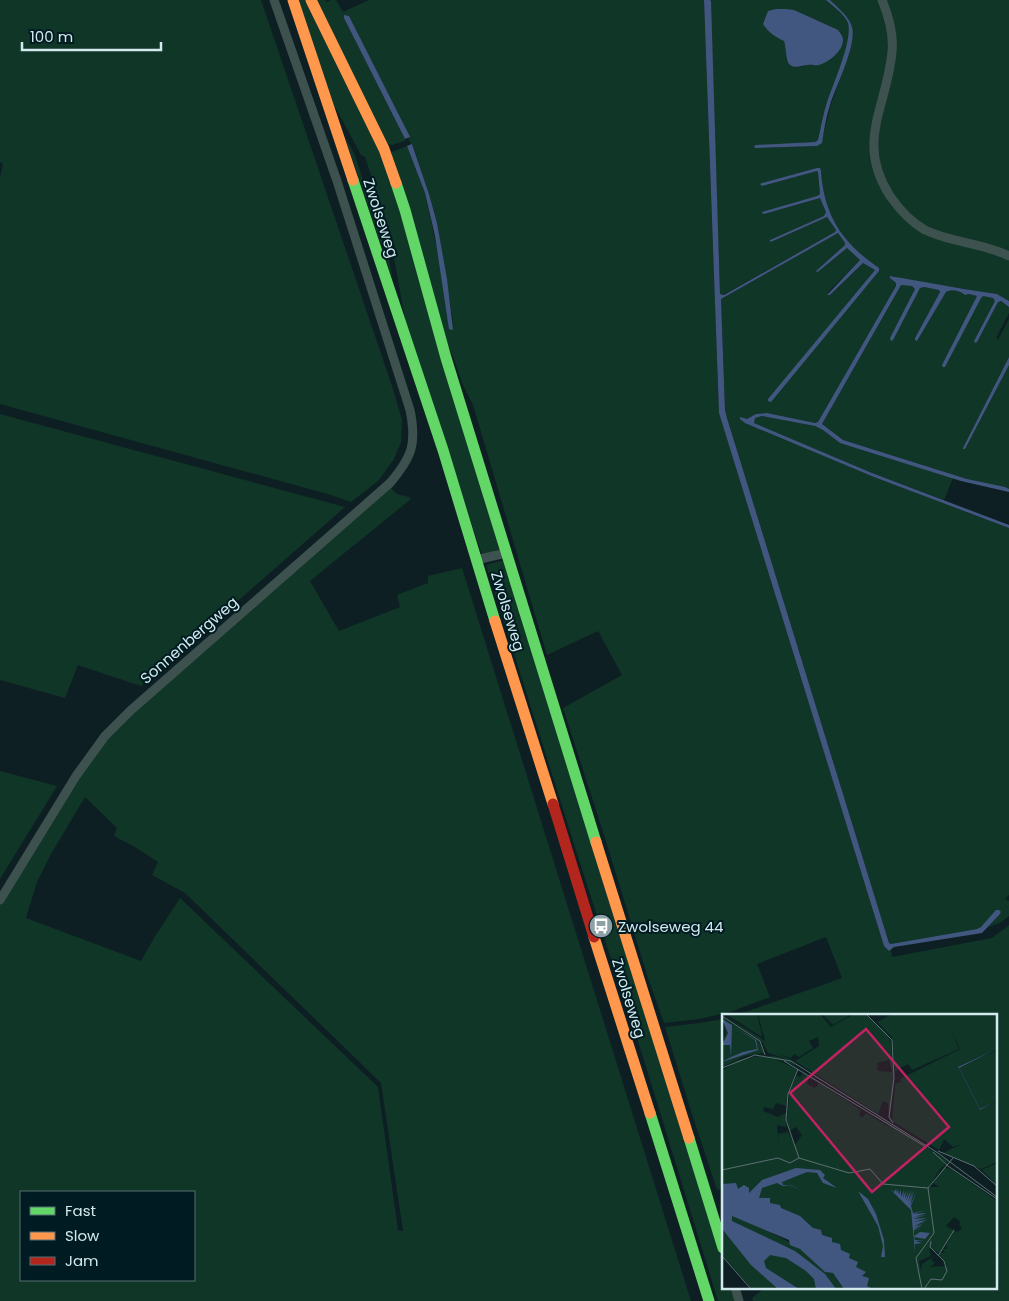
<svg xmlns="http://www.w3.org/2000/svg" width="1009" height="1301" viewBox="0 0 1009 1301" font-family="Poppins,sans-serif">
<rect width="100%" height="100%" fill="#0d1f22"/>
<g fill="#103627" fill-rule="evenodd">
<polygon points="0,0 261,0 392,386 402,420 401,442 394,459 384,473 378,481 351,502 331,495 0,404 0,178 3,164 0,162"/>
<polygon points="297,0 307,0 387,165 501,549 482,555 406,325 393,252 395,247 365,157 361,155 333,103"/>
<polygon points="315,0 325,0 327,2 331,0 336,0 343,12 369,0 704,0 719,413 884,946 889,951 891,950 892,957 992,938 1009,925 1009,1301 753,1301 752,1298 766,1287 995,1287 995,1015 737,1015 842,978 826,937 757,964 770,997 730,1012 699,1019 664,1023 648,978 605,838 563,708 622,675 598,631 547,655 473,405 462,383 454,359 439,324 390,158 392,152 407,146 425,193 454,329 437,223 429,194 413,145 412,144 411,144 408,138 409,137 349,16 345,15 344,18 405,139 405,141 392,145 384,143"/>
<path d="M710,0H826C832,5 846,16 848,23C854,41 833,84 827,102C823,114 821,127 818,140L815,142L754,146L755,148L817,146L821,143L831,104L848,56L853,35L848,18L830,0H880L890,37L874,165L911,222L1009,258V301L997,294L901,279L894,276L890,278L896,283V286L818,422L815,423L767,413L756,414L747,419L741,417L874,477L1009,528V895L1005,899L1009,901V916L1002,922L989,927L987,928L999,915L977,929L891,944L889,943L727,418L725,410L721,299L838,233L845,243V245L816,271H819L847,248L860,260L828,292V295H830L863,263L875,270L768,401L878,268C842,243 824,215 821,171L817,168L762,183V186L817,171L818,172L820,194L817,196L762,213L764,214L820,198L826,212L824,216L770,240L771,242L773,241L827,217L836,230L835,232L723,295L720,294ZM776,9H786L819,65H808L802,67L787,61L786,48L784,41L776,37L768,11Z"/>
<polygon points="885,0 1009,0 1009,254 935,233 919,223 890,192 879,164 876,142 892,69"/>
<polygon points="345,137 354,153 388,254 393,280"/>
<polygon points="905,284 912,286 915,289 891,338 920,288 924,287 939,290 940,292 915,338 917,341 946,292 948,290 961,292 966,295 968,294 977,296 943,367 945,367 980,298 983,296 993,298 995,301 974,341 975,343 977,342 998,302 1000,301 1009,307 1009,313 996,338 998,340 1009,319 1009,357 963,448 963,449 965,449 1009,365 1009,489 967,479 843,440 822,424 901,285"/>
<polygon points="0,414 345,507 141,686 78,665 65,698 0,680"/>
<polygon points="762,416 815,426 823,430 840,443 953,478 944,500 872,473 754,423 755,418"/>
<path d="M389,486L397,494L409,497L411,499L310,581L339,631L400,607L397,595L428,583V576L462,568L691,1301H0V905L61,804L105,741L127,718ZM85,797L117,828L114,836L135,847L158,862L152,875L185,893L381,1083L403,1231L398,1230L378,1087L180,898L154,938L141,961L26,918L37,882L51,854ZM21,1192H194V1280H21Z"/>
<polygon points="504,560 723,1260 723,1287 731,1287 735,1301 718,1301 643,1057 588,888 486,565"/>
<polygon points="0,771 57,786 0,879"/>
<polygon points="723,1019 723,1188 717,1190 691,1111 665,1027 700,1023"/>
</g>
<g fill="#425780">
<path d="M704,0H710L711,1L720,294L724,295L835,232L836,230L827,217L773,241L770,242V240L824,216L826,212L820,198L764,214L762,213V212L817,196L820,194L818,172L817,171L762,186L760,184L762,183L817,168H820L821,171C824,215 842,243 879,268V271L771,402L768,401V399L875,270L863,263L830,295H827L860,260L847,248L819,271L817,272L816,271L845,245V243L838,233L721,299L725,410L727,418L889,943L891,944L977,929L981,927L996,910H999L1001,912L999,915L982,933L894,947L889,951L884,946L719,413Z"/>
<path d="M826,0H830C838,8 849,16 852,27C857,45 836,86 830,105C826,117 824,130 822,143L817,146L755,148L754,146L756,145L815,142L818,140C821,127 823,114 827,102C833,84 853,40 848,23C846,16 832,5 826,0Z"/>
<path d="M776,9H786L794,10L838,30C840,33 843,36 843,40C843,51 829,62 819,65C816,66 811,64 808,65C801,66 794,69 789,64C786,61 786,47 784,41C775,37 768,32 763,24L768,11Z"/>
<polygon points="344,15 349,16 410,137 405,139 344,18"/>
<polygon points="412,144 429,194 437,223 447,279 453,330 449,329 435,236 425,193 407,146"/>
<path d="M890,276L964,289L997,294L1009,301V307L1001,301L998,302L977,342L975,343L974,341L995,301L993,298L983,296L981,298L945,367H943L942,365L977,296L969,294L965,295C961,291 951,289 946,292L917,341L915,340V338L940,292L939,290L924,287L920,288L893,340L891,341L890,338L915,289L912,286L901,285L822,424L843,440L967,479L1005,487L1009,489V492L961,481L840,443L823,430L815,426L762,416L755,418L754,423L872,473L1009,525V528L874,477L745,423L740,419V417L747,419L756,414L767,413L815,423L818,422L896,286V283L890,278Z"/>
<polygon points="1009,357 1009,365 965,449 963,449 963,448"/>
</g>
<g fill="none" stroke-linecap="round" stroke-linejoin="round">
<g stroke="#3d514f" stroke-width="9">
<path d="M882,0C889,17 894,34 892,52C887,107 855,142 890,196C899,209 911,222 925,230C952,243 983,243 1009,256"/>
<polyline points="476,560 506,553"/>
<path d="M0,900L76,776L105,736L130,711L390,483C412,457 417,444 410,410L337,181L274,0"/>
<polyline points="735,1287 739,1301"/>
</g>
<g stroke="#63d668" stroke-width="11">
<polyline points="353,180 443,450 495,621"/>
<polyline points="396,183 405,210 446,358 596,842"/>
<polyline points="650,1113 709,1301"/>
<polyline points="689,1138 723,1248"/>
</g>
<g stroke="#ff974d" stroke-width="11">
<polyline points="293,0 353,180"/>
<polyline points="311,0 384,149 396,183"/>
<polyline points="495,621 553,804"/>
<polyline points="596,842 689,1138"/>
<polyline points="594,937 650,1113"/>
</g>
<polyline stroke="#b3261e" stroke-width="11" points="553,804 594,937"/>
</g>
<defs>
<g id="bus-disc" transform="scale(1.25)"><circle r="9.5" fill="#8da2a6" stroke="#001c22"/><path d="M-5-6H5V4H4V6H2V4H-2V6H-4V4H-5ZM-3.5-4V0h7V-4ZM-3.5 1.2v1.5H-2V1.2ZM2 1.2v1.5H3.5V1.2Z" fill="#fff"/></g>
</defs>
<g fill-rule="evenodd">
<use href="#bus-disc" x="601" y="926"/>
</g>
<g text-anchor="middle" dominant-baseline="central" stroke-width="4" stroke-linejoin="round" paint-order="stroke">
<g font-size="15" fill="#d2e9ed" stroke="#001c22">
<text transform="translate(381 218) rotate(72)">Zwolseweg</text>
<text transform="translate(508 611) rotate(73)">Zwolseweg</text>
<text transform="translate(189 640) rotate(-41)">Sonnenbergweg</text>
<text transform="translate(629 998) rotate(73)">Zwolseweg</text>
</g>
<g font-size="15" fill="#d2e9ed" stroke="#001c22" text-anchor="start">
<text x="618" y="926">Zwolseweg 44</text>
</g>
</g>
<g transform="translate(722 1014)">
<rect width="275" height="275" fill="#0d1f22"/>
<path d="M0,0L43,27L36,0H98L109,13L132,0H143L165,19L169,29L172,64L167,101L166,89L161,87L156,100L73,47L97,32L96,23L87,27L91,34L77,43L72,40L69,44L54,39L66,44L71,47L46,39L40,28ZM167,46L170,58L156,57L155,49ZM4,0H35L41,24L39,16L40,23ZM100,0H130L111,11ZM170,0H275V35L236,54L258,96L275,88V148L259,155L221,139L242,129L231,133L222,125L217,136L170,107L173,70L179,68L178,65L238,35L230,18L237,35L190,56L186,50L173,57L170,23L155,8ZM0,3L37,27L42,39L23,42L0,53V29L4,19ZM275,36V87L258,95L237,54ZM43,41L39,43L53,42L66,46L76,52L50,44L75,55L67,75L64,92L54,89L51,95L42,93L41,97L56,103L64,99V113L55,111L57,135L56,120L66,118L73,131L80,121L74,113L67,117L65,105L68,75L75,61L78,63L81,59L87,63L85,70L93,74L97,69L139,96L137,102L141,103L144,99L172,116L155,102L226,147L224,150L219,145L223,151L218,155L207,173H217L211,169L222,153L231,156L275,187V241L271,242L275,243V275H147L121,238L86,211L40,186L0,170V57L15,47L0,55L16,46ZM232,203L239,208L237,210L240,215L235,218L224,212ZM231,220L224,231L225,235H220L223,238L217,240L225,252L208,253L213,249L209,246L211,243L200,250L199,256L197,247L209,242L207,234L217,239ZM275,149V171L260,156ZM0,194L77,233L104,258L111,259L122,275H30L0,241Z" fill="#103627" fill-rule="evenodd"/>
<path d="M0,5L10,11L9,43L21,38L35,35L33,26L11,12L34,26L36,36L0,48L9,43L8,31H0L6,19ZM275,35L237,54L258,95L275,87L258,96L236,53ZM74,154L98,156L103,161L101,164L115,174L101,169L95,159L85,158L60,168L61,171H68L80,177L69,171L61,172L55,169L40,174L37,184H48V189L58,191L59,194L78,202L91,214L99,216L100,221L110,224V228L118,230L119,236L128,240L127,244L136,248L134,253L144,258L140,262L147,264L145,272L151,275H122L111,259L103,258L78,235L68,231L67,226L10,202V207L73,237L103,260L114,275H94L92,265L84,257L64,244L48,241L42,247L44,254L77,275H56L29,251L1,216L0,170L14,169L16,175L22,171L27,174V179L40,166ZM168,175L172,178L174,175L175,179L176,175L177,181L179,175V183L182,176L181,184L184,176L183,185L187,176L184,187L189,176L186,188L191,176L187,190L192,176L188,192L195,176L189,192L191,199L205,196L191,200L205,198L191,200L205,199L192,203L205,200L191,204L205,201L191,205L205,204L192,208L205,206L192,212L206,207L192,212L203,209L192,213L201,211L192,215L199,214L192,216V222L198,218L208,219L203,225L192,223L193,226H203L193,227L200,229L193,230V238L189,196ZM136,177L146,185L154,200L162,226L163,243H159L161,232L156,212Z" fill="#425780"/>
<path fill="none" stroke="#5c7073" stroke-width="1" d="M144,0L170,26L172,64L167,103L171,109M0,2L38,27L43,41M62,47L204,133M0,54L33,41L69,47L216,139L275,183M76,55L66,80L64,106L77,144M216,137L252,152L275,172M211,138L226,152L275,185M77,144L127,159L148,155L161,170L206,174M0,156L56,144L68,149L77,144M0,242L29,275M216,242L232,216M200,275L194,244L212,219L206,174L231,144M202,275L209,265L220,266L225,257L222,247L208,233L209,227"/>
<path fill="#c32262" fill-opacity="0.15" stroke="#c32262" stroke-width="2.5" d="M144,15L227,113L150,178L68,79Z"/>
<rect width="275" height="275" fill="none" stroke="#d2e9ed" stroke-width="2.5"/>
</g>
<rect x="20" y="1191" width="175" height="90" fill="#001c22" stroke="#546e73"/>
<rect x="30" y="1207" width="25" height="8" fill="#63d668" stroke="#546e73"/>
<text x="65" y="1216" font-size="15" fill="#d2e9ed">Fast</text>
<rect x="30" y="1232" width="25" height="8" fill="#ff974d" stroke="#546e73"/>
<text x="65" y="1241" font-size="15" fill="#d2e9ed">Slow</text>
<rect x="30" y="1257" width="25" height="8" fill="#b3261e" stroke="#546e73"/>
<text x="65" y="1266" font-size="15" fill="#d2e9ed">Jam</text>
<path d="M22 42v8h139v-8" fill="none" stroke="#d2e9ed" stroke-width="2.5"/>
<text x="30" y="42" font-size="15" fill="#d2e9ed" stroke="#001c22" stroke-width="4" paint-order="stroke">100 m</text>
</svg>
